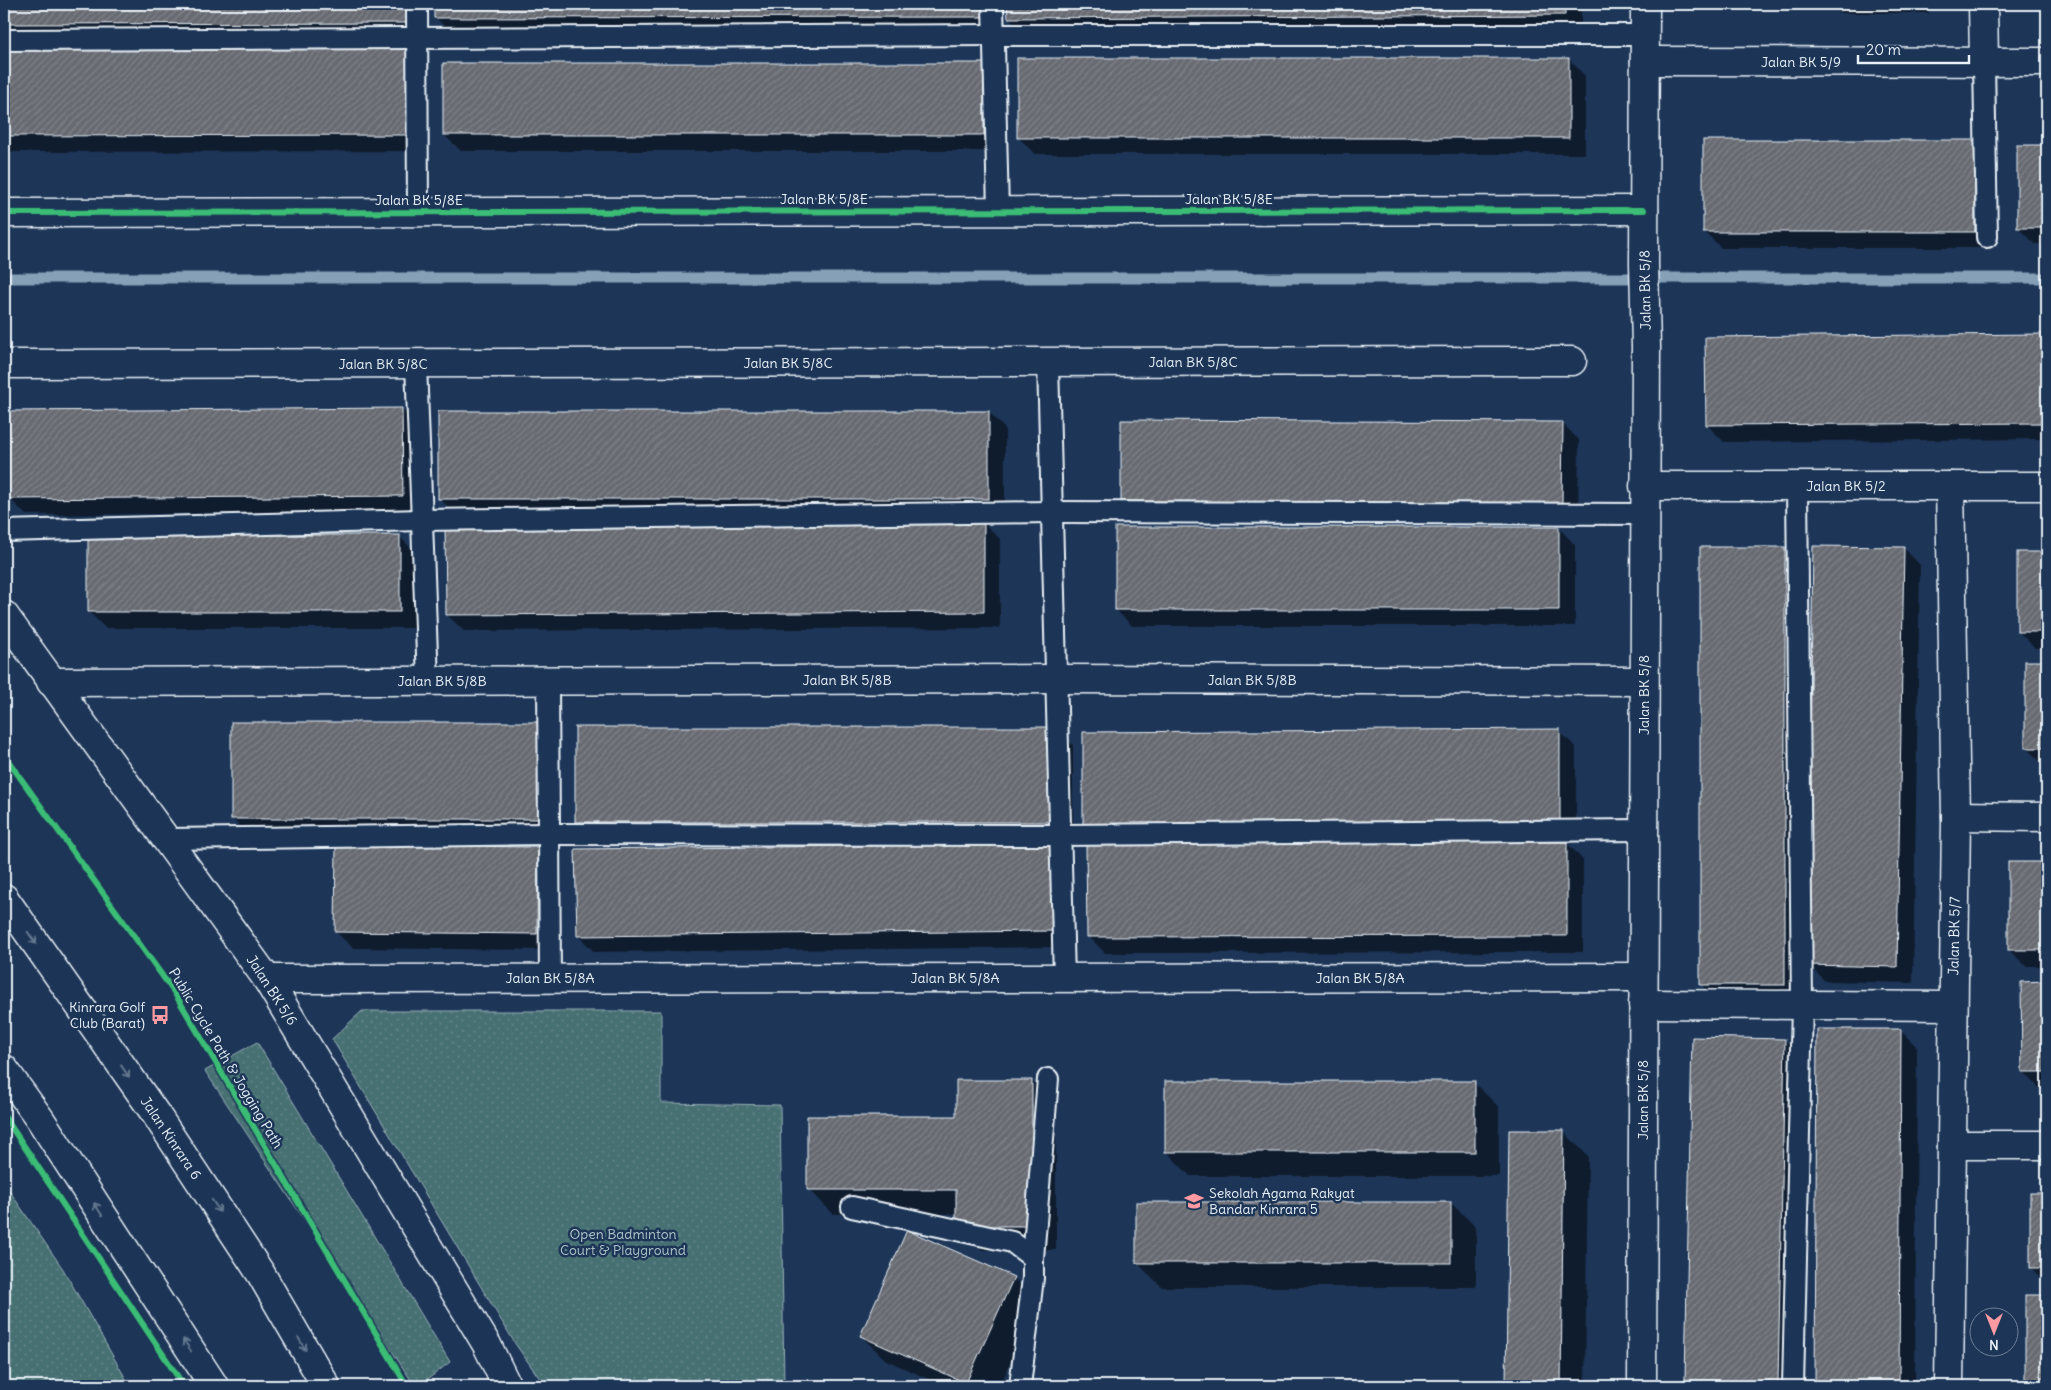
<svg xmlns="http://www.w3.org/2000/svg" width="2051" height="1390" viewBox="0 0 2051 1390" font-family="Delius,sans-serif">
<defs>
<pattern id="green-dots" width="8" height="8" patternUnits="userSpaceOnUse" patternTransform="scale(1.25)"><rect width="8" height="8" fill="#476f73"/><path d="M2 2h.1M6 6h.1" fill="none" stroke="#628488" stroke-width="1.8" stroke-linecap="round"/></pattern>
<pattern id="building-hatch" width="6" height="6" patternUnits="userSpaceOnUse" patternTransform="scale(1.25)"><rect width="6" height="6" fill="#686b72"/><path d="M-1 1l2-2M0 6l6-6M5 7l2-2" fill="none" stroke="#7e8187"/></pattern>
</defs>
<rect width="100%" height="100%" fill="#1d3557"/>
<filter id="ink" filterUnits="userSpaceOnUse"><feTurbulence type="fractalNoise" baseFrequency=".02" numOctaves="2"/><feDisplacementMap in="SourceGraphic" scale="10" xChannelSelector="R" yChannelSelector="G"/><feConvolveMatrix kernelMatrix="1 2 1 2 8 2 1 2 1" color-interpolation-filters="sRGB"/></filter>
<g filter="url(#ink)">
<g fill="url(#green-dots)" stroke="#98b0b6">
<polygon points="362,1011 661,1011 661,1103 780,1105 784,1386 545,1386 516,1345 332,1039"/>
<polygon points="257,1042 450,1362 419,1386 415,1386 205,1071"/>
<polygon points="4,1183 63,1269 130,1386 4,1386"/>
</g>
<g fill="#0007">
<polygon points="4,4 425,4 426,39 4,41"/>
<polygon points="436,4 1004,4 1004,33 452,34 436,18"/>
<polygon points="1009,4 1581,4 1581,31 1025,34 1009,18"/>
<polygon points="1718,4 1810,4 1810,10 1724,9"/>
<polygon points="1832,4 1929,4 1929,13 1841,13"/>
<polygon points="410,48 428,151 4,152 4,49"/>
<polygon points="1569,59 1585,76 1585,154 1035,154 1019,138"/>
<polygon points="984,64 1000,81 1000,151 461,151 444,135"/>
<polygon points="1975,141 1992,158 1992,248 1721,248 1704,231"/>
<polygon points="2018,146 2047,146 2047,244 2035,244 2018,228"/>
<polygon points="2047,336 2047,439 1724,442 1707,425 1706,338"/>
<polygon points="402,409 418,426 419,512 26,515 9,498"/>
<polygon points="989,412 1005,429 1005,515 456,515 439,498"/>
<polygon points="1562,423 1579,440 1578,519 1139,517 1123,500"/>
<polygon points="983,522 1000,539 1000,628 464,631 447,615"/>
<polygon points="1559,528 1575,545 1575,626 1132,626 1116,610"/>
<polygon points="399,536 416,553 416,628 105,628 89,612"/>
<polygon points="1785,548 1801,565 1801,1001 1717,1001 1701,984"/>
<polygon points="1904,548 1920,565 1913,983 1825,981 1808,965"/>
<polygon points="2018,553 2047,553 2047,648 2035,648 2018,631"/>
<polygon points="2026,663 2047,663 2047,764 2043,764 2026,748"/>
<polygon points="543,723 559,740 559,835 249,835 232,818"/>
<polygon points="1056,728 1073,745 1073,838 592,838 576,822"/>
<polygon points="1559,731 1576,747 1576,837 1101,840 1085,823"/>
<polygon points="1567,843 1583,860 1583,952 1105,953 1088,936"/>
<polygon points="1051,845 1068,947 594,952 578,935"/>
<polygon points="537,848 554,865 553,950 353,948 336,932"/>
<polygon points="2009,863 2047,863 2047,966 2026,966 2009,950"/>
<polygon points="2022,983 2047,983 2047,1088 2039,1088 2023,1071"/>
<polygon points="1900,1030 1917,1047 1915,1386 1818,1386 1816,1384"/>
<polygon points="1785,1040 1801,1056 1795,1386 1693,1386 1686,1379"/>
<polygon points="1032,1081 1056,1105 1056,1250 982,1250 958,1226 958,1214 833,1214 809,1189"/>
<polygon points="1474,1083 1499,1107 1499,1176 1190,1176 1166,1151"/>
<polygon points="1511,1131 1564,1132 1588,1156 1585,1386 1507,1386"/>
<polygon points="2031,1194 2047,1194 2047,1284 2031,1268"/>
<polygon points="1451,1203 1476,1227 1476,1287 1162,1287 1137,1263"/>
<polygon points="908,1231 1014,1278 1038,1302 1000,1386 944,1386 886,1360 861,1336"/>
<rect x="2026" y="1296" width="21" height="90"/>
</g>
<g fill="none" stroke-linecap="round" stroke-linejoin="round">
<polyline stroke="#86a0b7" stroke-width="11" points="4,278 2047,278"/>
</g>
<g fill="url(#building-hatch)" stroke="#e8f1f8">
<polygon points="4,4 410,4 410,23 4,24"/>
<polygon points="434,4 988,4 988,17 434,18"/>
<polygon points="1007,4 1565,4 1565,15 1008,18"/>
<polygon points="411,46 412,135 4,136 4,48"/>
<rect x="1017" y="58" width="552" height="80"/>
<rect x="443" y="63" width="541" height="72"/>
<rect x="1703" y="140" width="272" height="92"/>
<rect x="2017" y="145" width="30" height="83"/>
<polygon points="2047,334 2047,423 1706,425 1705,337"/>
<polygon points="402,408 403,496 8,499 8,411"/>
<rect x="438" y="411" width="551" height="88"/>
<polygon points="1121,420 1563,422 1562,503 1121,501"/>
<polygon points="984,521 984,612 446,615 445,524"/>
<rect x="1115" y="527" width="444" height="83"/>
<rect x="88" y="535" width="312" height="77"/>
<polygon points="1813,546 1904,547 1897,967 1807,965"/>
<rect x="1700" y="547" width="85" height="438"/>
<rect x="2017" y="552" width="30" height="80"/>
<rect x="2025" y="661" width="22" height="87"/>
<rect x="231" y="722" width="312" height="97"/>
<rect x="575" y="727" width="482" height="95"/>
<polygon points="1560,729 1560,821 1083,824 1083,732"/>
<polygon points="1567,842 1567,936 1087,937 1086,844"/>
<polygon points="1051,844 1052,931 577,936 575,849"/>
<polygon points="336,845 538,847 537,934 335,932"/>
<rect x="2008" y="862" width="39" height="88"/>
<polygon points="2047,981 2047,1072 2022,1072 2021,982"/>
<polygon points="1817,1029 1901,1029 1899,1385 1815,1385"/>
<polygon points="1692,1037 1785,1039 1778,1382 1685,1380"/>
<polygon points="956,1080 1032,1080 1032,1226 956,1226 956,1190 807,1190 807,1116 956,1116"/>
<rect x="1165" y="1081" width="310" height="71"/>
<polygon points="1509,1130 1564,1130 1561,1386 1506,1386"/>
<rect x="2030" y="1193" width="17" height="75"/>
<rect x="1136" y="1202" width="315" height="61"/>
<polygon points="907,1230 1014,1277 966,1383 860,1336"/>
<rect x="2025" y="1295" width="22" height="91"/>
</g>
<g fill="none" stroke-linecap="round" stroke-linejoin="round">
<g stroke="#e8f1f8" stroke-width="24">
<g id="service">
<polyline points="417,4 418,212"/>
<polyline points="993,4 998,212"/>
<polyline points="4,40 994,35 1645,35"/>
<polyline points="1984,62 1987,237"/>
<polyline points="1048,362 1064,978"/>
<polyline points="416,364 428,681"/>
<polyline points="4,531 422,520 1052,512 1644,514"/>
<polyline points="548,681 550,978"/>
<polyline points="168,839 549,834 1060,835 1644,830"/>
<polyline points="852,1207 1012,1242 1033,1258 1033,1278 1020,1386"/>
<polyline points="1033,1258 1048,1079"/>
<polyline points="1793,1386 1802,1005 1797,486"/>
</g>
</g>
<g stroke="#e8f1f8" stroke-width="31">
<g id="minor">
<polyline points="1983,4 1984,62"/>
<polyline points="1645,61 2047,62"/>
<polyline points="4,213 1644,210"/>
<polyline points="4,364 1572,361"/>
<polyline points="1644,486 2047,486"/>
<polyline points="4,615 267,979 487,1345 507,1386"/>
<polyline points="51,682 1056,679 1644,681"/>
<polyline points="1956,816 2047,817"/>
<polyline points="267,979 1643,977"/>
<polyline points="1643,1004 1953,1006"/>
<polyline points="1952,1145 2047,1145"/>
<polyline points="1642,1386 1646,347 1644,264 1645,4"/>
<polyline points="1949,1386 1956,816 1950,486"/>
</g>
</g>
<g stroke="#e8f1f8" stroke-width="31">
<g id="secondary">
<polyline points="4,898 157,1116 261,1274 326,1386"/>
<polyline points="4,1069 40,1119 214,1386"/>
</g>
</g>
<use href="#service" stroke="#1d3557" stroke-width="20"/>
<use href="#minor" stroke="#1d3557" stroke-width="28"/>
<use href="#secondary" stroke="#1d3557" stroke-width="28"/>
<g stroke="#1d3557" stroke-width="9">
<g id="cycleway">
<polyline points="4,213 1644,210"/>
<polyline points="4,755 174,992 407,1386"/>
<polyline points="4,1116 184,1386"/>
</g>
</g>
<use href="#cycleway" stroke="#3abd76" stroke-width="6"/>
</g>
<defs><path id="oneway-shaft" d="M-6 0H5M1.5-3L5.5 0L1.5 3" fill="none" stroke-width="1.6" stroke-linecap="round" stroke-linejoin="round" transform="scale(1.25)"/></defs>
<g stroke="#64778f">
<use href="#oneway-shaft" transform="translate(32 938) rotate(55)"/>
<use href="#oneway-shaft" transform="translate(125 1071) rotate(55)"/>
<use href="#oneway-shaft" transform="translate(216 1206) rotate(56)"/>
<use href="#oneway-shaft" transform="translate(98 1209) rotate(-123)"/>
<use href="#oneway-shaft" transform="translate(302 1344) rotate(60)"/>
<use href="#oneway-shaft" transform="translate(187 1345) rotate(-123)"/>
</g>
</g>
<defs>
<g id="bus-bare" transform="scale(1.5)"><path d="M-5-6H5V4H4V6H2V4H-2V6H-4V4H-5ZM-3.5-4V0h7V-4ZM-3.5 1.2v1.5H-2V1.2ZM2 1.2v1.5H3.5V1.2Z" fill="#ff9aa2" stroke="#1d3557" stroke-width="2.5" paint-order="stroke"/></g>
<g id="school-bare" transform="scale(1.5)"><path d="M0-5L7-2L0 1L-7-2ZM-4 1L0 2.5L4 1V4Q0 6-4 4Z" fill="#ff9aa2" stroke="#1d3557" stroke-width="2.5" paint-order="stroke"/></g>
</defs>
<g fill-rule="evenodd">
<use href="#bus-bare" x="160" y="1015"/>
<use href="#school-bare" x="1194" y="1201"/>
</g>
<g text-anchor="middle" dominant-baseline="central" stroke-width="5" stroke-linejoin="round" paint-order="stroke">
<g font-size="14" fill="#e8f1f8" stroke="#1d3557">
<text x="1801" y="62">Jalan BK 5/9</text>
<text x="824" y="199">Jalan BK 5/8E</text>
<text x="1229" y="199">Jalan BK 5/8E</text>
<text x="419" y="200">Jalan BK 5/8E</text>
<text transform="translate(1645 290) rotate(-91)">Jalan BK 5/8</text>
<text x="1193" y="362">Jalan BK 5/8C</text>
<text x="788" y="363">Jalan BK 5/8C</text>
<text x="383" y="364">Jalan BK 5/8C</text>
<text x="1846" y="486">Jalan BK 5/2</text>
<text x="847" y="680">Jalan BK 5/8B</text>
<text x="1252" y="680">Jalan BK 5/8B</text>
<text x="442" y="681">Jalan BK 5/8B</text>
<text transform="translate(1644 695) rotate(-90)">Jalan BK 5/8</text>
<text transform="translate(1954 936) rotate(-89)">Jalan BK 5/7</text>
<text x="550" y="978">Jalan BK 5/8A</text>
<text x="955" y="978">Jalan BK 5/8A</text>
<text x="1360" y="978">Jalan BK 5/8A</text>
<text transform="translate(272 990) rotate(57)">Jalan BK 5/6</text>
<text transform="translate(226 1058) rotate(59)">Public Cycle Path &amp; Jogging Path</text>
<text transform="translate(1643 1100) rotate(-90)">Jalan BK 5/8</text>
<text transform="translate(171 1138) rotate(56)">Jalan Kinrara 6</text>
</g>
<g font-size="14" fill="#e8f1f8" stroke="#1d3557" text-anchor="end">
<text x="145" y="1007">Kinrara Golf<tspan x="145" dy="16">Club (Barat)</tspan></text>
<text x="1209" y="1193" text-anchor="start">Sekolah Agama Rakyat<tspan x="1209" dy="16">Bandar Kinrara 5</tspan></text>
</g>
<g font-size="14" fill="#b0c4c9" stroke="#1d3557">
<text x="623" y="1234">Open Badminton<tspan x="623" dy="16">Court &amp; Playground</tspan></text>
</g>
</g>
<rect width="2051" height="1390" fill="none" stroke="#1d3557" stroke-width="20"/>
<rect x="10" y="10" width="2031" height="1370" fill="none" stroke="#e8f1f8" stroke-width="2" filter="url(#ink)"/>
<g transform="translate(1994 1332) rotate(180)"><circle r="24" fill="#1d3557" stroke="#6e8097"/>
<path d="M0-4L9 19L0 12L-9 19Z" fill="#ff9aa2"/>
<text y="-8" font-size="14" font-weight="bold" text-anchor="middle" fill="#e8f1f8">N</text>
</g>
<path d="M1858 55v8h111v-8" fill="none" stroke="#e8f1f8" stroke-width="2.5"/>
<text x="1866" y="55" font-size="15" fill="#e8f1f8" stroke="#1d3557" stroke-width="4" paint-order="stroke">20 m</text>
</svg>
